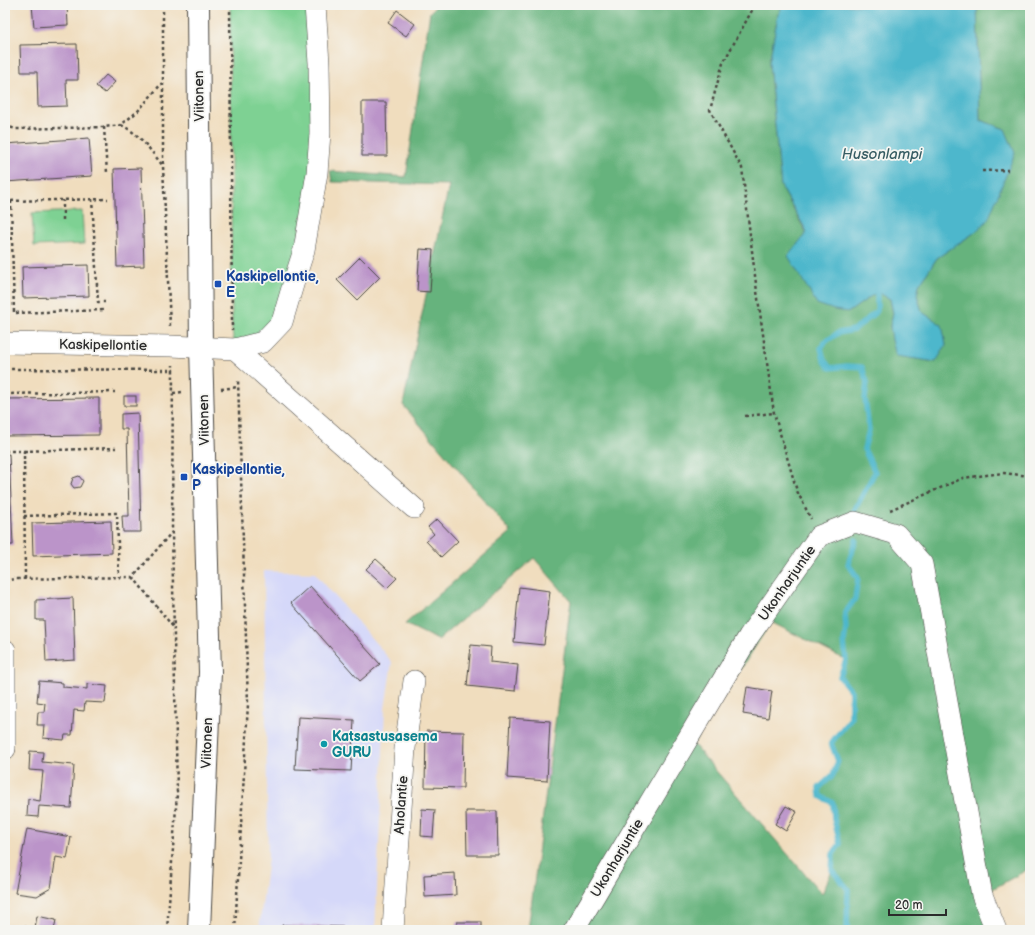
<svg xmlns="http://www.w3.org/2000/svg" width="1035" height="935" viewBox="0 0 1035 935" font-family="'Balsamiq Sans',sans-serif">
<rect width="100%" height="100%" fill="#f6f6f2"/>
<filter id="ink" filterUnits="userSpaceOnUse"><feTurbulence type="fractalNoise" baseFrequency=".025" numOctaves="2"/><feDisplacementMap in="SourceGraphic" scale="8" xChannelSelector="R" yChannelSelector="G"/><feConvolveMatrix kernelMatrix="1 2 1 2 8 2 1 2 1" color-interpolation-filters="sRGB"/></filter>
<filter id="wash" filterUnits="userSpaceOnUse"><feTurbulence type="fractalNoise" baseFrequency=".012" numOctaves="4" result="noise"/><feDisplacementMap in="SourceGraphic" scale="16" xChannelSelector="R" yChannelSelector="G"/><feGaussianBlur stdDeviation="0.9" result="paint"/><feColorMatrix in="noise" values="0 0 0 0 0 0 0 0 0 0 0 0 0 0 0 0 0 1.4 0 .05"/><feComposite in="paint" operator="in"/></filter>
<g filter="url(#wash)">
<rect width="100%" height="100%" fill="#f0ddbe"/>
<polygon fill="#d5d8f9" points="264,571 315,573 392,662 385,708 375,930 259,930 268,858"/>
<g fill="#7ed193" stroke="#547e5f">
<polygon points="230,5 315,5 320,133 282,322 235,349 232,331"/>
<polygon points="82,211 84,244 34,246 32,213"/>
</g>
<path fill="#66b37d" stroke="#486f54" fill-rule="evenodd" d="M437,5H783L778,15L769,63L781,186L849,312L877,291L890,299L893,313L890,326L896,355L935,362L946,345L942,326L922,312L917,295L919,285L937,258L974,233L1005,129L980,120L977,5H1030V868L982,895L996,930H528L571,601L534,558L438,640L405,624L511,532L403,405L449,185L332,182L330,171L406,177L430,12ZM771,622L846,660L840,677L851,691V718L831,743L838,761L833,775L819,788L820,796L833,804L834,819L840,844L833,854L832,870L822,894L693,744Z"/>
<polygon fill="#4eb7cc" stroke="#3c717c" points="783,5 977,5 980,120 1005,129 1015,153 988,220 974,233 937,258 919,285 917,295 922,312 942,325 946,345 936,362 896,356 892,340 890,326 893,313 890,299 877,292 849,312 834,310 817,304 788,256 807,232 781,186 769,63 778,15"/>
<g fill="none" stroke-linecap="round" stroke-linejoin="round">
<g stroke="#4eb7cc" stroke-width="5.5">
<polyline points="854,511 875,472 864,449 869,430 865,399 867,382 862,367 847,366 830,368 824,360 821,348 825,342 838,333 854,330 877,311 877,291"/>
<polyline points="847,930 848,889 832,870 833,854 840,844 834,819 833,803 820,796 819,788 833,775 838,761 831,743 851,718 851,691 840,677 846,660 844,642 846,628 845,613 855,599 858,578 848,564 856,540"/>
</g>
</g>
<g id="blocks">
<g fill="#bb94c9">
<polygon points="32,5 67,5 68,25 34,27"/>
<polygon points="397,10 415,24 406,36 388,23"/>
<polygon points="77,44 78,80 66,80 67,106 38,107 37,72 21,72 20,45"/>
<polygon points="106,75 115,82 105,93 96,86"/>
<polygon points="362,102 386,102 387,156 362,156"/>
<polygon points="89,138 92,176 5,182 5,144"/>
<polygon points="141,168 144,266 117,267 114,169"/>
<polygon points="420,249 433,250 430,292 417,291"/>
<polygon points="360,257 380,277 357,300 337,280"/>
<polygon points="88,265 89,296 23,298 22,267"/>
<rect x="124" y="396" width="12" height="10"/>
<polygon points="99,398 99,435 5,436 5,399"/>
<polygon points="138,413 141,532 123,532 122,516 129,516 127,429 121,429 121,414"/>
<polygon points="9,454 13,545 5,545 5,455"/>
<polygon points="79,476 83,481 80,487 74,488 71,484 73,478"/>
<polygon points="437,519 458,541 441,557 426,541 434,534 428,527"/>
<polygon points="111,521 112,553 33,556 32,523"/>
<polygon points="376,559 397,578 387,588 366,569"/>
<polygon points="310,586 380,664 360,681 291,603"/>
<polygon points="519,587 550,591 544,645 514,642"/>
<polygon points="73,598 75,660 46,662 44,620 36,620 36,600"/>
<polygon points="471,645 491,647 490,662 518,665 515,691 467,686"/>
<polygon points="39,681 63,683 63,687 87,689 87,684 107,686 105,703 85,702 84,711 74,710 72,735 65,735 64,740 43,738 44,725 37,725 38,712 44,712 45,703 37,702"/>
<polygon points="747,687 772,691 768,718 743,714"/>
<polygon points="298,717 354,720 351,771 295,769"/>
<polygon points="510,718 550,721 547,781 507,778"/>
<polygon points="426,731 464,732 463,788 425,787"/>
<polygon points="30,751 43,752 42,762 74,765 71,808 39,806 38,817 27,816 28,799 40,801 43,771 29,770"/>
<polygon points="786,806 797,812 786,831 775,824"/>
<polygon points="422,809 435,810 433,837 421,836"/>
<polygon points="466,811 497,811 498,855 467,855"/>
<polygon points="27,829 71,837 67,859 56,857 51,888 37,896 15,893"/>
<polygon points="455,873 456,895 425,897 424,875"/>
<polygon points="37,916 56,920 54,930 24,930 24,926 35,928"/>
<rect x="457" y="922" width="24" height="8"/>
<polygon points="282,925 345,927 345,930 282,930"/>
</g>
</g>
</g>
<g filter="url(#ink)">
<use href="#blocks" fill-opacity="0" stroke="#494641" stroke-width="1"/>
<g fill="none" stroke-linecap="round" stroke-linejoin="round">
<g stroke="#494641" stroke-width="22">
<g id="minor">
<polyline points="5,343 171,346 235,349 263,342 282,322 295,278 304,250 317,173 320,133 319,63 315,5"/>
<polyline points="235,349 414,508"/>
<polyline points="5,650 5,749"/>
<polyline points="393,930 405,748 414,681"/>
<polyline points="574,930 749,636 819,536 855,522 896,534 922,564 982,895 996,930"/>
</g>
</g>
<g stroke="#494641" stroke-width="24">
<polyline id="secondary" points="198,5 201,347 210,672 199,930"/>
</g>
<g stroke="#494641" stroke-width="2.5" stroke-dasharray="3 3" stroke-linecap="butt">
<polyline points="163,5 163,166 170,326"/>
<polyline points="230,5 232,330"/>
<polyline points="755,5 723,63 710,110 742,168 756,284 774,413 797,491 811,519"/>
<path d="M121,125C139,133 151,151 163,166"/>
<polyline points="5,126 16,129 104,127 121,125 138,111 162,83"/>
<polyline points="104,127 107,173"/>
<polyline points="982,171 1008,170"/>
<polyline points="92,199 98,302 105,302"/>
<polyline points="5,201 108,199"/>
<polyline points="11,201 14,313 105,310"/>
<polyline points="63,220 63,200"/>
<polyline points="5,369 174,370"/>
<polyline points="221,389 239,387"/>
<polyline points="173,393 183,392"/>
<polyline points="5,394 115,392"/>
<polyline points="745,416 774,413"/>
<polyline points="5,451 24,451 25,579"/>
<polyline points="24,451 116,448"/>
<polyline points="890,510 963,478 1003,473 1030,476"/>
<polyline points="24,516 117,513 119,577"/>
<polyline points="133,577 174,628"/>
<polyline points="5,581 14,579 133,577 172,532"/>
<polyline points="167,930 177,794 172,532 173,365"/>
<polyline points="235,930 248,704 238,379"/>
</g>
<use href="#minor" stroke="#fff" stroke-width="21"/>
<use href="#secondary" stroke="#fff" stroke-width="22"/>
</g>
</g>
<g fill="#1a4fb4" stroke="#f6f6f2" stroke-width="1.5">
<rect x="214" y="280" width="8" height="8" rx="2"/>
<rect x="180" y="473" width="8" height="8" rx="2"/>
</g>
<circle fill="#0f9aa8" stroke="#f6f6f2" stroke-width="1.5" cx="324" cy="744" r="4"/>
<g text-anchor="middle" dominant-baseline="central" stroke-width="3.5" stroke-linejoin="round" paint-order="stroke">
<g font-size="14" fill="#2b2b2b" stroke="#f6f6f2">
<text transform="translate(199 96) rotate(-91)">Viitonen</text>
<text transform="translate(103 345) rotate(1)">Kaskipellontie</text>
<text transform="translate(204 420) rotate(-91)">Viitonen</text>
<text transform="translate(787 583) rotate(-55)">Ukonharjuntie</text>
<text transform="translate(207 743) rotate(-88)">Viitonen</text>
<text transform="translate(401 805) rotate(-86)">Aholantie</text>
<text transform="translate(617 858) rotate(-59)">Ukonharjuntie</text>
</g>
<g font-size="14" font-weight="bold" fill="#164399" stroke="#f6f6f2" text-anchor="start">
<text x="226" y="276">Kaskipellontie,<tspan x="226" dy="16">E</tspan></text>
<text x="192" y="469">Kaskipellontie,<tspan x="192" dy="16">P</tspan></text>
</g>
<g font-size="14" font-weight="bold" fill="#0d838f" stroke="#f6f6f2" text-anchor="start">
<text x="332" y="736">Katsastusasema<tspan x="332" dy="16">GURU</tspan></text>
</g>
<g font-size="15" font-style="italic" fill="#375c63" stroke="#f6f6f2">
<text x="882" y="154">Husonlampi</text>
</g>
</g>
<rect width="1035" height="935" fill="none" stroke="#f6f6f2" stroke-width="20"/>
<path d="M889 909v6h57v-6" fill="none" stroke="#2b2b2b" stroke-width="2"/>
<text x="895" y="909" font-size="12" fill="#2b2b2b" stroke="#f6f6f2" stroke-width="3" paint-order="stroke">20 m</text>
</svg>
